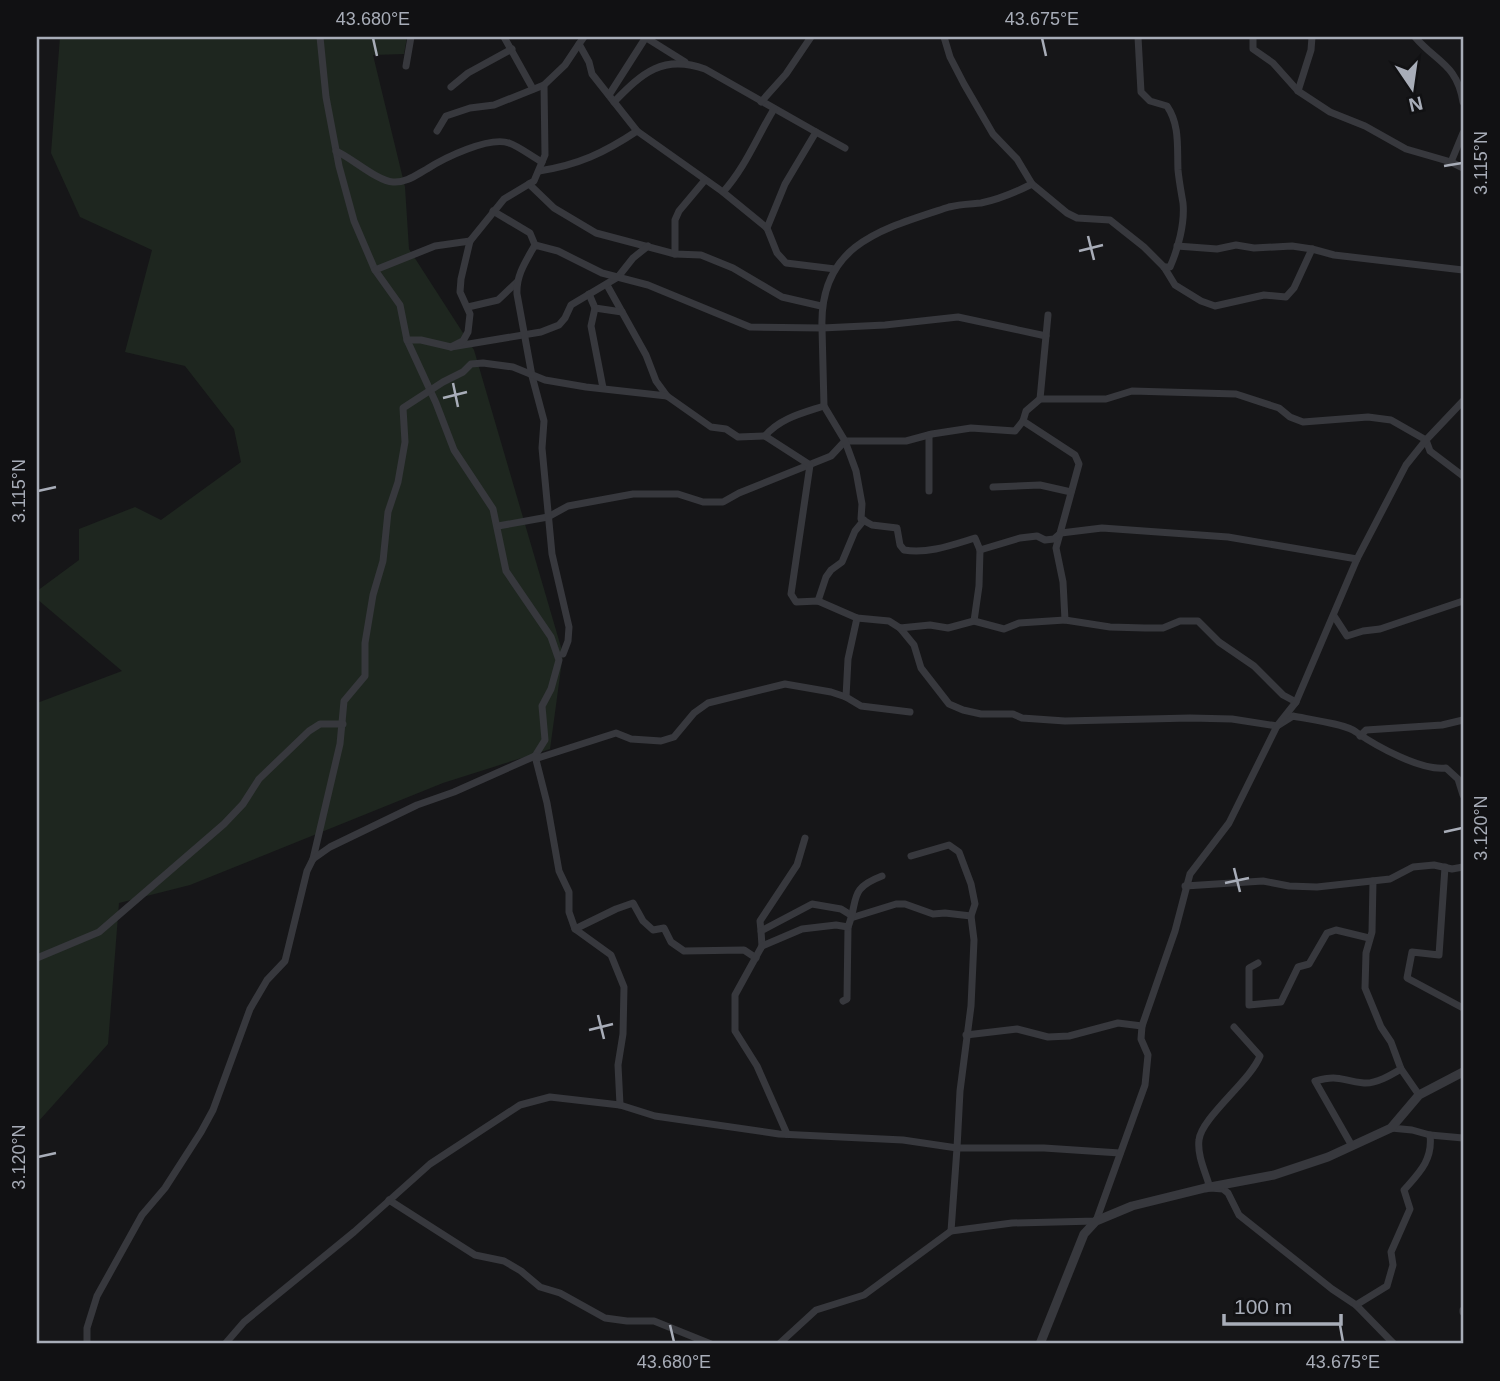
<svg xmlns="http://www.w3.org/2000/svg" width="1500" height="1381" viewBox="0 0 1500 1381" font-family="Helvetica,sans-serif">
<rect width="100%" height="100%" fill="#161618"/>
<polygon fill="#1e261f" points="60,37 407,37 404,54 373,55 405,187 409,249 474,350 563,654 550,749 443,783 190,885 119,903 108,1044 37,1123 37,703 122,671 37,599 37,591 79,560 79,529 135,507 161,520 241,462 234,429 185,366 125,352 152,250 80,217 51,153"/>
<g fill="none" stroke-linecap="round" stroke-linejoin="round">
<g stroke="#37383d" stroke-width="7">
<polyline points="320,37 326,97 339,166 354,221 375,270 400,305 407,340 436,403 454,450 493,509 506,571 551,637 559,660 551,689 542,706 545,740 535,756 547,803 559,871 569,892 569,912 575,929 611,955 624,987 623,1034 618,1065 620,1105"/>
<polyline points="504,37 533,89"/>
<polyline points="584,37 579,44 589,62 592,74 637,131 723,192 767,228 777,253 786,263 835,269"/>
<polyline points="645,37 685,62"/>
<polyline points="944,37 950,57 964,84 993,134 1017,159 1032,184 1067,213 1077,218 1110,220 1144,247 1164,267 1175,285 1201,301 1215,306 1264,295 1286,297 1294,288 1312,249 1334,255 1463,270"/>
<path d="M1138,37L1141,92L1150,101L1167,106C1180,125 1177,147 1178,170C1179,181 1181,191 1183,203C1185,223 1178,249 1170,267H1164"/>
<polyline points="1253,37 1253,49 1273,63 1298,91 1330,112 1365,126 1406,149 1451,162 1463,168"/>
<path d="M1415,37C1436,62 1457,64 1463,102"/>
<polyline points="406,66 411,37"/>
<polyline points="451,87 468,73 512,49"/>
<polyline points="1298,91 1311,50 1312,37"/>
<polyline points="609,95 646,37"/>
<path d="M614,102C642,73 663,54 705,69L816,132"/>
<polyline points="761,102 786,74 811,37"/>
<polyline points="437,131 446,116 470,108 494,105 544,85"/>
<path d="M336,151C352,158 377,181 393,182C406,183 416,175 427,169C444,158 489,136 509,143C520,147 531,156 542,162"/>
<polyline points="1451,162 1463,133"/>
<path d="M539,171C578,165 604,153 637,131"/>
<polyline points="529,184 554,208 596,233 675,254 701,255 733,268 782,297 821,306"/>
<path d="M1032,184C1016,192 1000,199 981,203C971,204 960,204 949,207C882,229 819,244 822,328L885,325L958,317L1046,336"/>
<path d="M723,192C745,168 757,137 774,109"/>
<polyline points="493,211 530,233 535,245"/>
<polyline points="767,228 785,184 816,132 845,148"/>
<polyline points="1177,246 1217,249 1236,245 1254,248 1292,246 1312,249"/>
<polyline points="675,254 675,220 679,211 705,180"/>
<polyline points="375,270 435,246 470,241"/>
<polyline points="607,285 646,355 656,381 667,396"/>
<polyline points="589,294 595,308 622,312"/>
<polyline points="468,307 498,300 517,282"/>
<polyline points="595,308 591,326 603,388"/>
<polyline points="407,340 421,340 451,347 541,332 559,325 565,318 571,305 618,277 633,258 648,246"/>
<polyline points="451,347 463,341 468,332 470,314 460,292 461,279 470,241 504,199 534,181 545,155 544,85 565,65 579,44"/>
<polyline points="1040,399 1048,315"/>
<polyline points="1023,421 1075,455 1079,464 1056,548 1063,582 1065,620 1110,627 1145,628 1163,628 1180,621 1198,621 1219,642 1254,666 1283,695 1296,702"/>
<path d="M765,436C780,418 803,413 824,406"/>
<polyline points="993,487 1040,485 1071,492"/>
<polyline points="929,491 929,435"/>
<polyline points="498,526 548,517 568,506 633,494 678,494 703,502 723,502 739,493 831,456 845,441 906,441 932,434 971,428 1015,431 1023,421 1026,411 1040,399 1106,399 1132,391 1236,394 1279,408 1290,417 1303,422 1368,417 1391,420 1426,440 1430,451 1463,476"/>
<polyline points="818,601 826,577 831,570 842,562 855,531 864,520"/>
<polyline points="1334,616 1347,636 1363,631 1380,629 1463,601"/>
<polyline points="974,621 979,586 980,550"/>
<path d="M900,628L914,645L921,668L949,704L963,710L981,714H1013L1022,718L1065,721L1190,718L1232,719L1277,726L1293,716C1307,719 1346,724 1356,732C1376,746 1421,771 1446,768L1458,779L1463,795"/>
<path d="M563,654L568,641L569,627L552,554L542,448L544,421L532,376L517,294C516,275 526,261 535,245L558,251L602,273L648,285L750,327L822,328L824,406L845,441L856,471L862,504L861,519L872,525L897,528L900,545L904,550C928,554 952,545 975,538L980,550L1020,538L1037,536L1045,540L1054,539L1061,533L1102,528L1228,537L1357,559"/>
<polyline points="846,697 848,659 857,618"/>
<polyline points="1360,736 1366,730 1442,725 1463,720"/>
<polyline points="313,859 340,744 344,701 365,676 365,643 373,595 383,561 388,512 398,482 405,442 403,408 443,382 463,372 471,364 483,363 513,367 545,380 586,387 667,396 711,427 726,429 738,437 765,436 810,465 791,594 796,602 818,601 857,618 889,621 900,628 930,625 948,628 974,621 1004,629 1019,623 1065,620"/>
<polyline points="1445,867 1439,955 1412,952 1407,978 1463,1008"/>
<polyline points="1373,881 1372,932 1366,953 1365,988 1381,1027 1391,1042 1401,1069 1419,1095"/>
<polyline points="1185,886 1263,881 1289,886 1317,887 1390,879 1413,867 1434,865 1452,869 1463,867"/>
<polyline points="575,929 616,909 633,903 643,921 653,930 664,928 671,942 684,951 744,950 756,958"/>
<polyline points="761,931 760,921 797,865 805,838"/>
<polyline points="762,946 761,931 812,904 841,909 854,917 896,904 905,904 933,914 945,913 971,916"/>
<polyline points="37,958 99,932 224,824 243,804 259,779 309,731 320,724 343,724"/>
<polyline points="1258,963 1249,968 1249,1005 1281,1002 1298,967 1309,964 1327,933 1336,930 1369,938"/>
<polyline points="843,1001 847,999 848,927"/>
<path d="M1234,1027L1260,1056C1251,1080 1201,1118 1199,1140C1197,1156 1206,1173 1210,1188L1223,1189L1228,1193L1239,1215L1332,1289L1356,1305L1394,1344"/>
<polyline points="966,1035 1017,1029 1048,1037 1069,1036 1118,1023 1142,1026"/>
<polyline points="1391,1128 1412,1130 1430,1135 1463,1138"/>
<path d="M787,1134L757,1066L735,1031V995L762,946L802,929L836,925L848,927C859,899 848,889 882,876"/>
<path d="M1352,1146L1315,1081C1340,1074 1341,1081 1364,1083C1376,1084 1391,1075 1401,1069"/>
<polyline points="389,1200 475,1255 504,1261 521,1271 540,1287 560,1293 605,1318 627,1321 654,1321 711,1344"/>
<polyline points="951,1231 957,1148 1044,1148 1120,1153"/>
<path d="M1356,1305L1387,1286L1393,1265L1391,1252L1410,1209L1404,1190C1419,1173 1433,1160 1430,1135"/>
<polyline points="1463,1310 1463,1312"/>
<polyline points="87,1344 87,1328 97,1296 142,1215 165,1188 201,1132 213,1110 250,1009 267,980 285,961 307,871 313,859 330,847 417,805 454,792 535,756 538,758 616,733 631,739 661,741 674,737 694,713 708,703 785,684 831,692 846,697 861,706 910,712"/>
<polyline points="225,1344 244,1322 354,1232 430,1164 520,1105 550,1097 620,1105 655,1116 779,1134 903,1140 957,1148 960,1091 971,1006 974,940 971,916 975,904 971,884 959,852 949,845 911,856"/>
<polyline points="779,1344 816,1310 864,1295 951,1231 1012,1223 1096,1221 1145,1085 1148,1055 1141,1039 1142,1026 1175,931 1190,874 1229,823 1277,726 1296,702 1357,559 1406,465 1426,440 1463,401"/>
</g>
<polyline stroke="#37383d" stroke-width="9" points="1040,1344 1084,1234 1096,1221 1132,1206 1205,1188 1274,1175 1328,1157 1391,1128 1419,1095 1463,1072"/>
</g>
<path fill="none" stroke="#a8adb8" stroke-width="2.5" d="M373,38L377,56M1042,38L1046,56M1444,166L1462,163M1088,236L1094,260M1079,251L1103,245M453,383L458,407M443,398L467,392M38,491L56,487M1444,832L1462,828M1234,868L1240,892M1225,883L1249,878M598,1015L604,1039M589,1030L613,1024M38,1157L56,1153M670,1325L674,1342M1340,1325L1343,1342"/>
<rect width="1500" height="1381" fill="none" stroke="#111113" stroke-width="77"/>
<g transform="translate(1412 88) rotate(167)" stroke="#111113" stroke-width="5" paint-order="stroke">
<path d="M0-5L12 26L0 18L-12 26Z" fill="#a8adb8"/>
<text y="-10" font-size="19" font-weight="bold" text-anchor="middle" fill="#a8adb8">N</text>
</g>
<path d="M1224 1314v10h117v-10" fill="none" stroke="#a8adb8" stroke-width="3.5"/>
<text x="1234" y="1314" font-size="21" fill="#a8adb8" stroke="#111113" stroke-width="5" paint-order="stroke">100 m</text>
<rect x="38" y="38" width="1424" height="1304" fill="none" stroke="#a8adb8" stroke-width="2.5"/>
<g font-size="18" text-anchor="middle" fill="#a8adb8">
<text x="373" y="25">43.680°E</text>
<text x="1042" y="25">43.675°E</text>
<text transform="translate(1481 163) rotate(-90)" y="6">3.115°N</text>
<text transform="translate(19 491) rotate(-90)" y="6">3.115°N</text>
<text transform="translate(1481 828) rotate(-90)" y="6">3.120°N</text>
<text transform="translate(19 1157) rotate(-90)" y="6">3.120°N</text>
<text x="674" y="1368">43.680°E</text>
<text x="1343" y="1368">43.675°E</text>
</g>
</svg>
